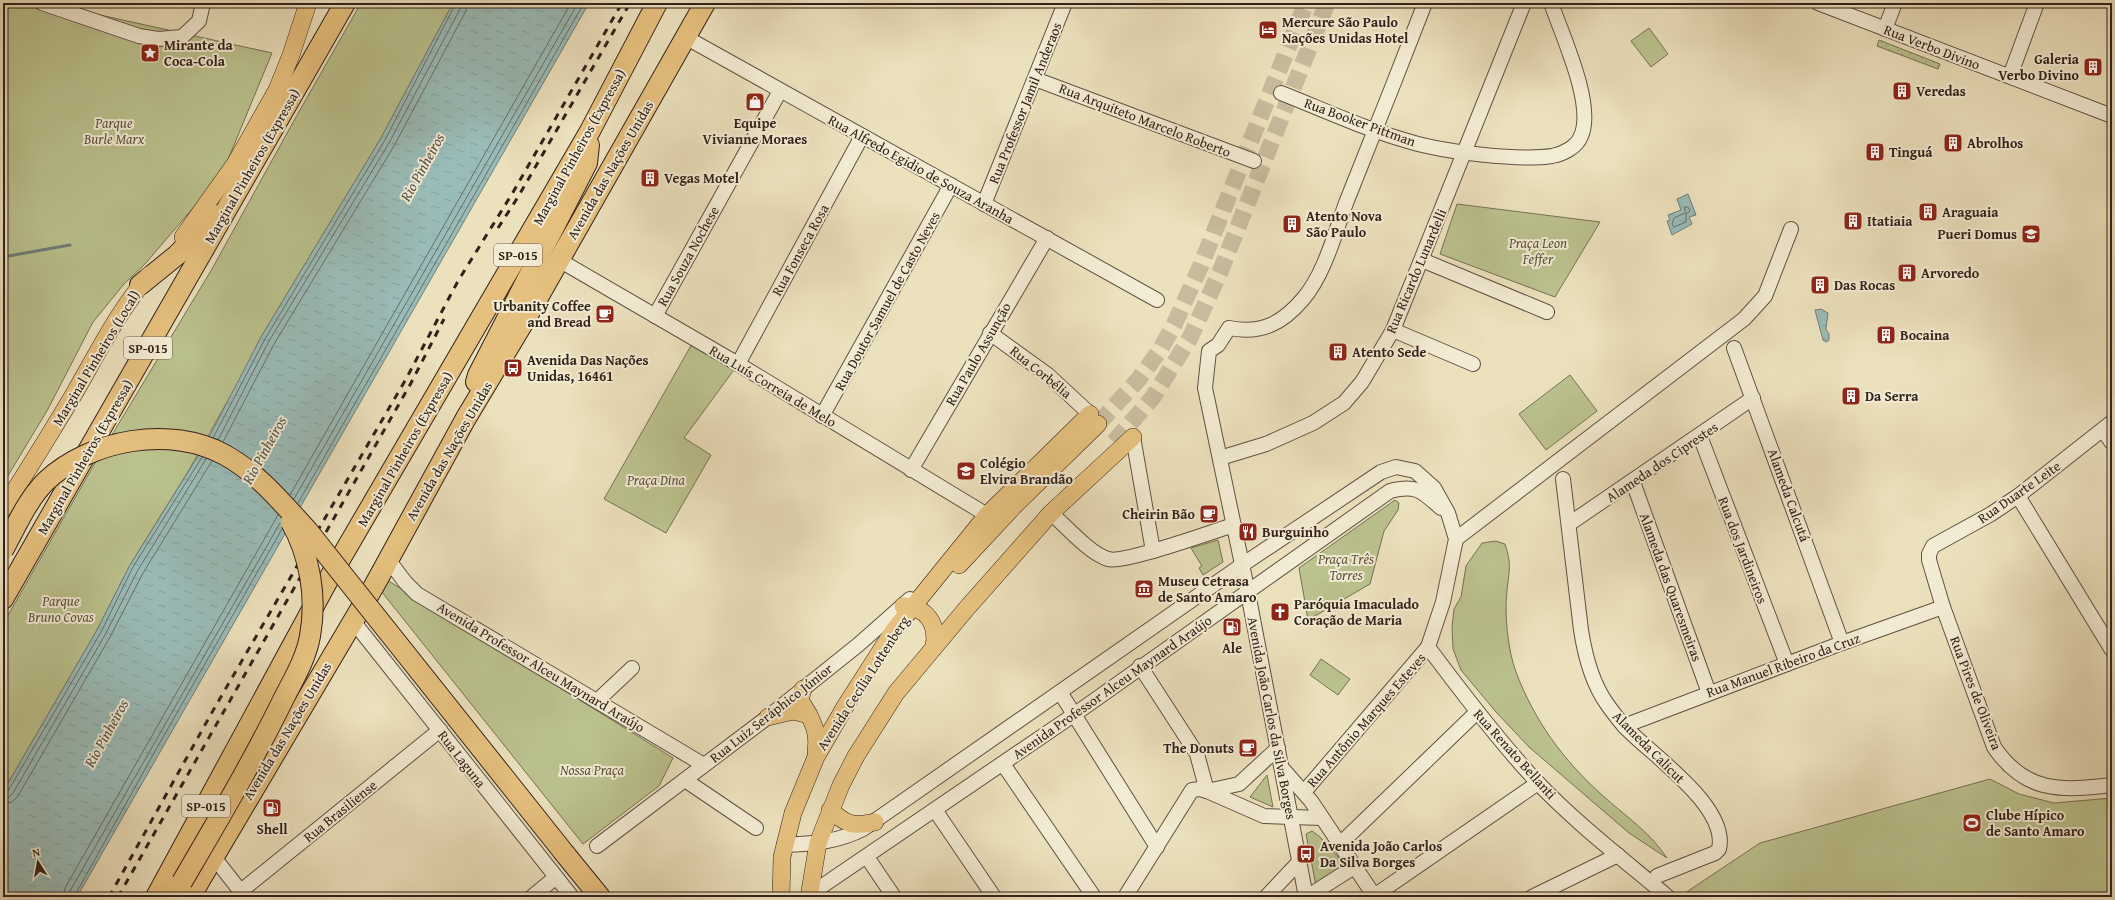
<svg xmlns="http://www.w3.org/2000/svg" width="2115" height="900" viewBox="0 0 2115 900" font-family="'Gentium Book Plus',serif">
<defs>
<pattern id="garden-dots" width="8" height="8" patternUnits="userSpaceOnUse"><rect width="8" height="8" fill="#bbc28e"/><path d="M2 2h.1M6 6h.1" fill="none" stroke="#a1a67a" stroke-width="1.8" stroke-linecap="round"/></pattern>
<pattern id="water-ripples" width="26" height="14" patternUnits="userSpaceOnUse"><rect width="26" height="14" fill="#9abcb8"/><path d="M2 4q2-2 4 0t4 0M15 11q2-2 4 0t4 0" fill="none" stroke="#85a19e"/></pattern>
</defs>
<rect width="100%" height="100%" fill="#ece1bd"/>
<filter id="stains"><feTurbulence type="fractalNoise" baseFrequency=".005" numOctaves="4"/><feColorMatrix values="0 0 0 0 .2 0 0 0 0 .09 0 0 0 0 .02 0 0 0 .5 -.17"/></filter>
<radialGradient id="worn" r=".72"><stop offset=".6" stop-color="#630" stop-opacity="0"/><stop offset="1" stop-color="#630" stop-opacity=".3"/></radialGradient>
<g fill="#bbc28e" stroke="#767254">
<polygon points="3,3 46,3 272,53 222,174 145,264 124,284 93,322 48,409 3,484"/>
<polygon points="361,3 453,3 381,138 261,337 240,379 189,470 130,565 97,630 3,792 3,624 95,463 212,269 296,117"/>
<polygon points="1649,28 1668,54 1651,67 1631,41"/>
<polygon points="1457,204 1600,222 1555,297 1440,254"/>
<polygon points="693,342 736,367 684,438 711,455 666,533 604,499"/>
<polygon points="1570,375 1597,411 1546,450 1519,414"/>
<polygon points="1395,500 1399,503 1398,510 1384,531 1370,584 1308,620 1299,568"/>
<polygon points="1218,540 1223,562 1203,575 1199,568 1202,566 1191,548"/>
<path d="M1496,541L1505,544C1512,565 1509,570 1507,591C1504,613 1508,651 1516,672C1534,720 1563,760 1602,795C1624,815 1650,832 1667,858L1629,833L1529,747L1496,712L1461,670L1453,649L1452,627L1454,609L1461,597L1466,566L1482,543Z"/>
<polygon points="387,580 673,758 659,786 583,844 381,591"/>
<polygon points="1321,659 1350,679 1338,695 1310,675"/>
<polygon points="1267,775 1273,807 1250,797"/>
<polygon points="1990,779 2019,794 2054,803 2112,798 2112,897 1689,897 1685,893 1760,843"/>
<polygon points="1312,831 1320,837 1347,867 1316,886 1306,834"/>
</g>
<polygon fill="url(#garden-dots)" stroke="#767254" points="1879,40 1940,64 1938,69 1877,46"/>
<g fill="url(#water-ripples)" stroke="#707e79">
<polygon points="453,3 589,3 77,897 3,897 3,792 97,630 130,565 205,445 261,337 381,138"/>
<polygon points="1688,194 1696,215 1689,217 1692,224 1672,235 1667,221 1670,220 1668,215 1681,210 1677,199"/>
<polygon points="1821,309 1828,313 1826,329 1829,334 1829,340 1826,342 1823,340 1815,310"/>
</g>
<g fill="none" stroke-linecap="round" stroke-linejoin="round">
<g stroke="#666e6a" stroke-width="1">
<polygon points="1685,207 1688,207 1690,211 1686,214 1686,222 1674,227 1672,224 1674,218 1685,213"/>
<polyline points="213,438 265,339 385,140 456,3"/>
<polyline points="218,440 269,341 389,143 460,9 461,3"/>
<polyline points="223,442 274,344 394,146 466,11 467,3"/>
<polyline points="290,495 571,3"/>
<polyline points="294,499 578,3"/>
<polyline points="298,503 584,3"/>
<polyline points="3,793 8,791 101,632 133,567 202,457"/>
<polyline points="3,798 9,797 13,793 105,635 138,570 206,459"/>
<polyline points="3,804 12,802 18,796 110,637 143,573 212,461"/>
<polyline points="63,897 65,888 278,515"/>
<polyline points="69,897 70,891 280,523"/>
<polyline points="74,897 154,753 282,529"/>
</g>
<polyline stroke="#707e79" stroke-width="3" points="3,257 70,245"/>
<g stroke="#c7bb9d" stroke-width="17" stroke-dasharray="17 8" stroke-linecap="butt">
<polyline points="1098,424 1138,380 1160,350 1174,325 1201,265 1306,3"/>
<polyline points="1114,442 1153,397 1190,338 1220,272 1327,3"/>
</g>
<g stroke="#605144" stroke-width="16">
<g id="minor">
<polyline points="42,3 139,36 158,39 182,37 199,21 203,3"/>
<polyline points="1818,3 2112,116"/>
<polyline points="1885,29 1895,3"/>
<polyline points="685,37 1157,300"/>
<polyline points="2010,76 2037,3"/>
<polyline points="1035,79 1254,161"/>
<path d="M1281,93C1324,110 1367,130 1411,142C1445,152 1518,161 1552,156C1563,154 1577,147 1581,136C1595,105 1562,35 1551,3"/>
<polyline points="984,204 1065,3"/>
<polyline points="559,260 738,364 987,515"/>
<polyline points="1422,260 1547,312"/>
<polyline points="655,316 780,91"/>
<polyline points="1393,330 1473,364"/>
<polyline points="990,333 1048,375 1090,414"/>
<polyline points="1734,348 1842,643"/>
<polyline points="738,364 862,136"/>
<polyline points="822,416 951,185"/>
<path d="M2112,422L2018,496L1991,514L1933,546L1929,554V560L1943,607L1994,747C2025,793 2061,791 2112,785"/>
<polyline points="2103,430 2112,443"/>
<polyline points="1700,436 1787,664"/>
<polyline points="1133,437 1153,551"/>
<polyline points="1220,458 1266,444 1313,423 1344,403 1362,382 1393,330 1524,3"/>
<polyline points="911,470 1047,238"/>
<path d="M1563,479L1581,630C1585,656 1592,683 1607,704C1612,711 1618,719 1624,726C1650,754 1729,806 1719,849L1715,853L1657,876"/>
<polyline points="1633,482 1709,693"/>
<polyline points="2018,496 2112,650"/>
<path d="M1051,513C1067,527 1089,553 1108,559C1124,564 1213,531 1234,525"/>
<polyline points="1569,524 1753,398"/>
<polyline points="1456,539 1744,319 1765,296 1791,229"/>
<polyline points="387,558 405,582 417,594 704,765"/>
<polyline points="353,621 572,897"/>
<path d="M1428,647C1463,694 1498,740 1537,782C1577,824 1624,860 1668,897"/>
<polyline points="1140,666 1197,754 1207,791"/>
<polyline points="1060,692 1157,847"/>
<polyline points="597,701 632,668"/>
<polyline points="1624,726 1842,643 1943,607"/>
<polyline points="1003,764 1094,897"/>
<polyline points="1282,768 1311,801 1375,897"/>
<polyline points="685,780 756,828"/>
<polyline points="1207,791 1239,784 1278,748"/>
<polyline points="935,810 994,897"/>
<path d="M784,845C811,844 838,842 863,829L1242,565L1381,472L1396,467L1415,471L1434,488L1448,513L1456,539L1443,602L1428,647L1304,792"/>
<polyline points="1339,845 1477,712"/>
<polyline points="597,846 768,717 858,645 910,599"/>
<polyline points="213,856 245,897"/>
<polyline points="867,857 894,897"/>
<polyline points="241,891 440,730"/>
<path d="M809,895L1075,714L1390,491C1416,484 1422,491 1441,508"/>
<polyline points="1374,896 1538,783"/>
<polyline points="532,897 556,877"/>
<polyline points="1125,897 1192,790 1200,789 1207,791 1264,816 1322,818"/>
<polyline points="1266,897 1300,861"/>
<path d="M1306,897L1248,593L1205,388L1209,351L1218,345L1229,328C1261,334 1282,324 1303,299C1324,275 1335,233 1346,203C1373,136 1399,70 1425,3"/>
<polyline points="1307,897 1354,867"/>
<polyline points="1532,897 1618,855"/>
</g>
</g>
<g stroke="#32211b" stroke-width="18">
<g id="major">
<polyline points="183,237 235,164 277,90 291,55 308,3"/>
<path d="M3,509C27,471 51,433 74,394C97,354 119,310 149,275"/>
<polyline points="959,565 1015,505 1098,424"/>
<path d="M903,606C927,607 938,624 934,647"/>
<polyline points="803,689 800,700 809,715"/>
<path d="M768,717L793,711L809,715C816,729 818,737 816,752"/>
<path d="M830,810C847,825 853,827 875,822"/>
<polyline points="781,897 782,857 793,813 816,757 846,705 894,630 987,515 1090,414"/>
<polyline points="809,897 818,843 841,785 856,756 896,693 967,608 1051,513 1133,437"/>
</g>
</g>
<g stroke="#32211b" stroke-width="22">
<g id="highway">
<polyline points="140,285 177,255 215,215"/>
<polyline points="476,382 478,375 587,163 589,145"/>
<polyline points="3,599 345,3"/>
<polyline points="565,854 600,897"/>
<polyline points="156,897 328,580 590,131 657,3"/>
<polyline points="174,897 182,882"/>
<polyline points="190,897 374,586 466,418 532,308 705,3"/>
</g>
</g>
<use href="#minor" stroke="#f3ecd4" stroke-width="14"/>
<use href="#major" stroke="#e6c07e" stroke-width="17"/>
<use href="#highway" stroke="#e6c07e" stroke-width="20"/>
<g stroke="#32211b" stroke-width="3" stroke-dasharray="7 7" stroke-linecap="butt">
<polyline points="498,228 518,197 630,3"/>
<polyline points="109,897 215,707 406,379 458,281 512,194 622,3"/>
<polyline points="118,897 411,383 444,319"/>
</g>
<g stroke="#32211b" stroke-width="22" stroke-linecap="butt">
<g id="highway-bridge">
<path d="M3,550C16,527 27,500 46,481C91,439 171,425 225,455C258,473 283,504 308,531L565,854"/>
<path d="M182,882C217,822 252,763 283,700C293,680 306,659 310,636C317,597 310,556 291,522"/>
</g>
</g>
<use href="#highway-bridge" stroke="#e6c07e" stroke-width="20"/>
</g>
<defs>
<g id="hotel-square" transform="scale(1)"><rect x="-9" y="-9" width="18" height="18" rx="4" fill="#8f2418" stroke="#f3ecd4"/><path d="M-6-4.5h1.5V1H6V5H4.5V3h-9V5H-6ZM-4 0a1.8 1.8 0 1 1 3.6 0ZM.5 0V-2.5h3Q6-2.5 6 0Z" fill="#fff"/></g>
<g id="sight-square" transform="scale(1)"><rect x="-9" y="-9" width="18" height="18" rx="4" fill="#8f2418" stroke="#f3ecd4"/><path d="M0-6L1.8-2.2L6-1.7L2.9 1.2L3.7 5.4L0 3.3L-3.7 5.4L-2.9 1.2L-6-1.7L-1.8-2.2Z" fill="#fff"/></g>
<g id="building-square" transform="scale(1)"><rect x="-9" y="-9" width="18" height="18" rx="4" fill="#8f2418" stroke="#f3ecd4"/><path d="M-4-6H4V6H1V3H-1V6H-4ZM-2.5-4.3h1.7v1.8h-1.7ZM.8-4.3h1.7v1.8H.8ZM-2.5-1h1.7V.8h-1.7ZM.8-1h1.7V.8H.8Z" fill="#fff"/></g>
<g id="shop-square" transform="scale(1)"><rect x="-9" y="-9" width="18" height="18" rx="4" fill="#8f2418" stroke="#f3ecd4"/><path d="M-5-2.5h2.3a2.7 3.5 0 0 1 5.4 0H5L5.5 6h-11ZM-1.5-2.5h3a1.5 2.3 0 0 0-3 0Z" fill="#fff"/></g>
<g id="school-square" transform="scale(1)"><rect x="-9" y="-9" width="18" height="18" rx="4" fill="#8f2418" stroke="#f3ecd4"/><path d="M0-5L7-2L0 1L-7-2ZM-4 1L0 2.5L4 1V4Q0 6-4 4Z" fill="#fff"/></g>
<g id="cafe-square" transform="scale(1)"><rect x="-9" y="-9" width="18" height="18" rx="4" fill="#8f2418" stroke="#f3ecd4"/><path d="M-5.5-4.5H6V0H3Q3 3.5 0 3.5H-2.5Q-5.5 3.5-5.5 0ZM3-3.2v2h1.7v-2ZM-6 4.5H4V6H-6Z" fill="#fff"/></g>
<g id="bus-square" transform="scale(1)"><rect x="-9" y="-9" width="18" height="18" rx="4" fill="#8f2418" stroke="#f3ecd4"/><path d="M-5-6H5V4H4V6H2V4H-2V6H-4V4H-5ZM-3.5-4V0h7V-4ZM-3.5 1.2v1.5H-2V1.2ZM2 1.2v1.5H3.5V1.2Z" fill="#fff"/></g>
<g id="restaurant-square" transform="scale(1)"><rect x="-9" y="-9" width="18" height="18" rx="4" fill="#8f2418" stroke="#f3ecd4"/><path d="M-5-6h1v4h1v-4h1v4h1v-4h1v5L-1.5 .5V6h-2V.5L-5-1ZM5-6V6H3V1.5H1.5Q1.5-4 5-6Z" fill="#fff"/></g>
<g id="museum-square" transform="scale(1)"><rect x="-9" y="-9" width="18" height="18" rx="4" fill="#8f2418" stroke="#f3ecd4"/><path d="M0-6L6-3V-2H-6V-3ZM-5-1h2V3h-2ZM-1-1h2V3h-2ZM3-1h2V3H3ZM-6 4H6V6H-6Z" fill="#fff"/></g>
<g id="church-square" transform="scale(1)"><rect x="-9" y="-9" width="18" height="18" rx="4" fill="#8f2418" stroke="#f3ecd4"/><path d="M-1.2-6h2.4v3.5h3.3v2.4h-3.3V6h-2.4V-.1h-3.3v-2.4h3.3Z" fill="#fff"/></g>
<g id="fuel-square" transform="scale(1)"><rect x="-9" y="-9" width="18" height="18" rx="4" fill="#8f2418" stroke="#f3ecd4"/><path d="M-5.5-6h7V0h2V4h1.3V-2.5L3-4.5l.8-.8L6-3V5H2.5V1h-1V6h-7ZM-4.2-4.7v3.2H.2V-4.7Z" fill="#fff"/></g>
<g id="stadium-square" transform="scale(1)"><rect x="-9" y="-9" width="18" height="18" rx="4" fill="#8f2418" stroke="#f3ecd4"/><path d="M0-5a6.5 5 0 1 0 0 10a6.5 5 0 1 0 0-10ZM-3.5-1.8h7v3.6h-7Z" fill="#fff"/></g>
</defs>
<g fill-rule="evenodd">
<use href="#hotel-square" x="1268" y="30"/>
<use href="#sight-square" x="150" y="53"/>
<use href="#building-square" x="2093" y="67"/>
<use href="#building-square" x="1902" y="91"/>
<use href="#shop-square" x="755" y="102"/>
<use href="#building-square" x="1953" y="143"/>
<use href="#building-square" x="1875" y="152"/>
<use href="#building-square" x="650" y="178"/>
<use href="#building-square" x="1928" y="212"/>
<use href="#building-square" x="1853" y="221"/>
<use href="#building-square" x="1292" y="224"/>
<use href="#school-square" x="2031" y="234"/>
<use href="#building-square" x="1907" y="273"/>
<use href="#building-square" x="1820" y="285"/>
<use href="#cafe-square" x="605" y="314"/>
<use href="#building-square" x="1886" y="335"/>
<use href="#building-square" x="1338" y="352"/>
<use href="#bus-square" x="513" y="368"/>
<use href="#building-square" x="1851" y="396"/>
<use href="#school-square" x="966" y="471"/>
<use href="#cafe-square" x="1209" y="514"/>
<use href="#restaurant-square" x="1248" y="532"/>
<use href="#museum-square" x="1144" y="589"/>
<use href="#church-square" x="1280" y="612"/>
<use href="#fuel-square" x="1232" y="627"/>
<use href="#cafe-square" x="1248" y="748"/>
<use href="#fuel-square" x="272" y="808"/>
<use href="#stadium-square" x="1972" y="823"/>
<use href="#bus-square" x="1306" y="854"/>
</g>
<g text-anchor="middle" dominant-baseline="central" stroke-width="4" stroke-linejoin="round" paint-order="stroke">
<g fill="#f3ecd4" stroke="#6c5e52" stroke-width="1">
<rect x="494" y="244" width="48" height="22" rx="3"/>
<rect x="124" y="337" width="48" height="22" rx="3"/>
<rect x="182" y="795" width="48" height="22" rx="3"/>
</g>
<g font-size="13" font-weight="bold" fill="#32211b">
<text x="518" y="255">SP-015</text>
<text x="148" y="348">SP-015</text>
<text x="206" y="806">SP-015</text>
</g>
<g font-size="14" font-weight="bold" fill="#32211b" stroke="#f3ecd4" text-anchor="start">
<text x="1282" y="22">Mercure São Paulo<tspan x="1282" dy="16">Nações Unidas Hotel</tspan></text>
<text x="164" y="45">Mirante da<tspan x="164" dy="16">Coca-Cola</tspan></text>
<text x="2079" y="59" text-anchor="end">Galeria<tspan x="2079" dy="16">Verbo Divino</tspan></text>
<text x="1916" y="91">Veredas</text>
<text x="755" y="123" text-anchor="middle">Equipe<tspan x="755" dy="16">Vivianne Moraes</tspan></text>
<text x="1967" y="143">Abrolhos</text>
<text x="1889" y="152">Tinguá</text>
<text x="664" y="178">Vegas Motel</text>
<text x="1942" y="212">Araguaia</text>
<text x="1306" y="216">Atento Nova<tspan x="1306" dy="16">São Paulo</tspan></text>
<text x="1867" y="221">Itatiaia</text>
<text x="2017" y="234" text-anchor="end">Pueri Domus</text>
<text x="1921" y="273">Arvoredo</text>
<text x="1834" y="285">Das Rocas</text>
<text x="591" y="306" text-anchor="end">Urbanity Coffee<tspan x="591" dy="16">and Bread</tspan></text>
<text x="1900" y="335">Bocaina</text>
<text x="1352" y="352">Atento Sede</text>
<text x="527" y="360">Avenida Das Nações<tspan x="527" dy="16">Unidas, 16461</tspan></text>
<text x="1865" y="396">Da Serra</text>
<text x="980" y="463">Colégio<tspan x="980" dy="16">Elvira Brandão</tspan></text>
<text x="1195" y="514" text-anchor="end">Cheirin Bão</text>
<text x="1262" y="532">Burguinho</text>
<text x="1158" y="581">Museu Cetrasa<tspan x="1158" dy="16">de Santo Amaro</tspan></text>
<text x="1294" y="604">Paróquia Imaculado<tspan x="1294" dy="16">Coração de Maria</tspan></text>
<text x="1232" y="648" text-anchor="middle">Ale</text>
<text x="1234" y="748" text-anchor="end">The Donuts</text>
<text x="1986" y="815">Clube Hípico<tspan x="1986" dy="16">de Santo Amaro</tspan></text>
<text x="272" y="829" text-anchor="middle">Shell</text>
<text x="1320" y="846">Avenida João Carlos<tspan x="1320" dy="16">Da Silva Borges</tspan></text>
</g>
<g font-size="14" fill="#32211b" stroke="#f3ecd4">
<text transform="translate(1932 47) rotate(21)">Rua Verbo Divino</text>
<text transform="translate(1025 103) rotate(-68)">Rua Professor Jamil Anderaos</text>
<text transform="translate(1145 120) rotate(21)">Rua Arquiteto Marcelo Roberto</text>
<text transform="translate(1360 122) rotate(20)">Rua Booker Pittman</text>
<text transform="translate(579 147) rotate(-61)">Marginal Pinheiros (Expressa)</text>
<text transform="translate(252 166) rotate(-60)">Marginal Pinheiros (Expressa)</text>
<text transform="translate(921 169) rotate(29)">Rua Alfredo Egidio de Souza Aranha</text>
<text transform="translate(610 170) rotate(-60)">Avenida das Nações Unidas</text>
<text transform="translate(800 250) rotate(-61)">Rua Fonseca Rosa</text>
<text transform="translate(688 256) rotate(-61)">Rua Souza Nochese</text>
<text transform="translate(1416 271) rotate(-67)">Rua Ricardo Lunardelli</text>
<text transform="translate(887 301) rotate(-61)">Rua Doutor Samuel de Casto Neves</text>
<text transform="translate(978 354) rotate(-60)">Rua Paulo Assunção</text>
<text transform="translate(96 358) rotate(-59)">Marginal Pinheiros (Local)</text>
<text transform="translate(1041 372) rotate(39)">Rua Corbélia</text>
<text transform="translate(773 386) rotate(31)">Rua Luís Correia de Melo</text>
<text transform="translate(405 449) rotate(-60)">Marginal Pinheiros (Expressa)</text>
<text transform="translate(449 451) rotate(-60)">Avenida das Nações Unidas</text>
<text transform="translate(85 457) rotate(-60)">Marginal Pinheiros (Expressa)</text>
<text transform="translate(1662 462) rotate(-34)">Alameda dos Ciprestes</text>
<text transform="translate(2019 492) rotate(-35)">Rua Duarte Leite</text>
<text transform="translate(1789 495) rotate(70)">Alameda Calcutá</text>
<text transform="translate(1743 550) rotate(69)">Rua dos Jardineiros</text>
<text transform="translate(1671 587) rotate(70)">Alameda das Quaresmeiras</text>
<text transform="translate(1783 665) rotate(-20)">Rua Manuel Ribeiro da Cruz</text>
<text transform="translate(541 667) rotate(31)">Avenida Professor Alceu Maynard Araújo</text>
<text transform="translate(863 683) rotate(-57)">Avenida Cecília Lottenberg</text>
<text transform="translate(1112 687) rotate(-35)">Avenida Professor Alceu Maynard Araújo</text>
<text transform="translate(1976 693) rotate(69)">Rua Pires de Oliveira</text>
<text transform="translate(771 713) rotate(-38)">Rua Luiz Seráphico Júnior</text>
<text transform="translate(1272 718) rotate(79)">Avenida João Carlos da Silva Borges</text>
<text transform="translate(1366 720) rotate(-49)">Rua Antônio Marques Esteves</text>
<text transform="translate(287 731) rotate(-59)">Avenida das Nações Unidas</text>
<text transform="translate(1649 747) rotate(45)">Alameda Calicut</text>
<text transform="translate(1515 754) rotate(48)">Rua Renato Bellanti</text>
<text transform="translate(462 759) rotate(52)">Rua Laguna</text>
<text transform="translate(340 811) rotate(-39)">Rua Brasiliense</text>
</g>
<g font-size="14" font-style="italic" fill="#5b513e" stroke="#f3ecd4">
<text x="114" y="123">Parque<tspan x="114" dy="16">Burle Marx</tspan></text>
<text x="1538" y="243">Praça Leon<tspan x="1538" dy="16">Feffer</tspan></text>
<text x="656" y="480">Praça Dina</text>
<text x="1346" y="559">Praça Três<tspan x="1346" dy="16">Torres</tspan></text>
<text x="61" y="601">Parque<tspan x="61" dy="16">Bruno Covas</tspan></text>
<text x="592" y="770">Nossa Praça</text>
</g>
<g font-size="15" font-style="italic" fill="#51504a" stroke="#f3ecd4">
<text transform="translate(422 167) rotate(-61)">Rio Pinheiros</text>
<text transform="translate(264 450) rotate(-61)">Rio Pinheiros</text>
<text transform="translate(106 733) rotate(-61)">Rio Pinheiros</text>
</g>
</g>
<rect width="2115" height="900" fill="none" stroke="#ece1bd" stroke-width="16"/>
<rect x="4" y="4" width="2107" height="892" fill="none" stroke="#32211b" stroke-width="2"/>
<rect x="8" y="8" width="2099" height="884" fill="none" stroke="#32211b"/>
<g transform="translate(38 862) rotate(349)" stroke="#f3ecd4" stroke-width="3" paint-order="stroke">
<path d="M0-3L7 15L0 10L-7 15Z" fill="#32211b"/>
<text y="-6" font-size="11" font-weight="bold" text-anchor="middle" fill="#32211b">N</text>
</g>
<rect width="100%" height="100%" filter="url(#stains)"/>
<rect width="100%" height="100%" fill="url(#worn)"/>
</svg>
